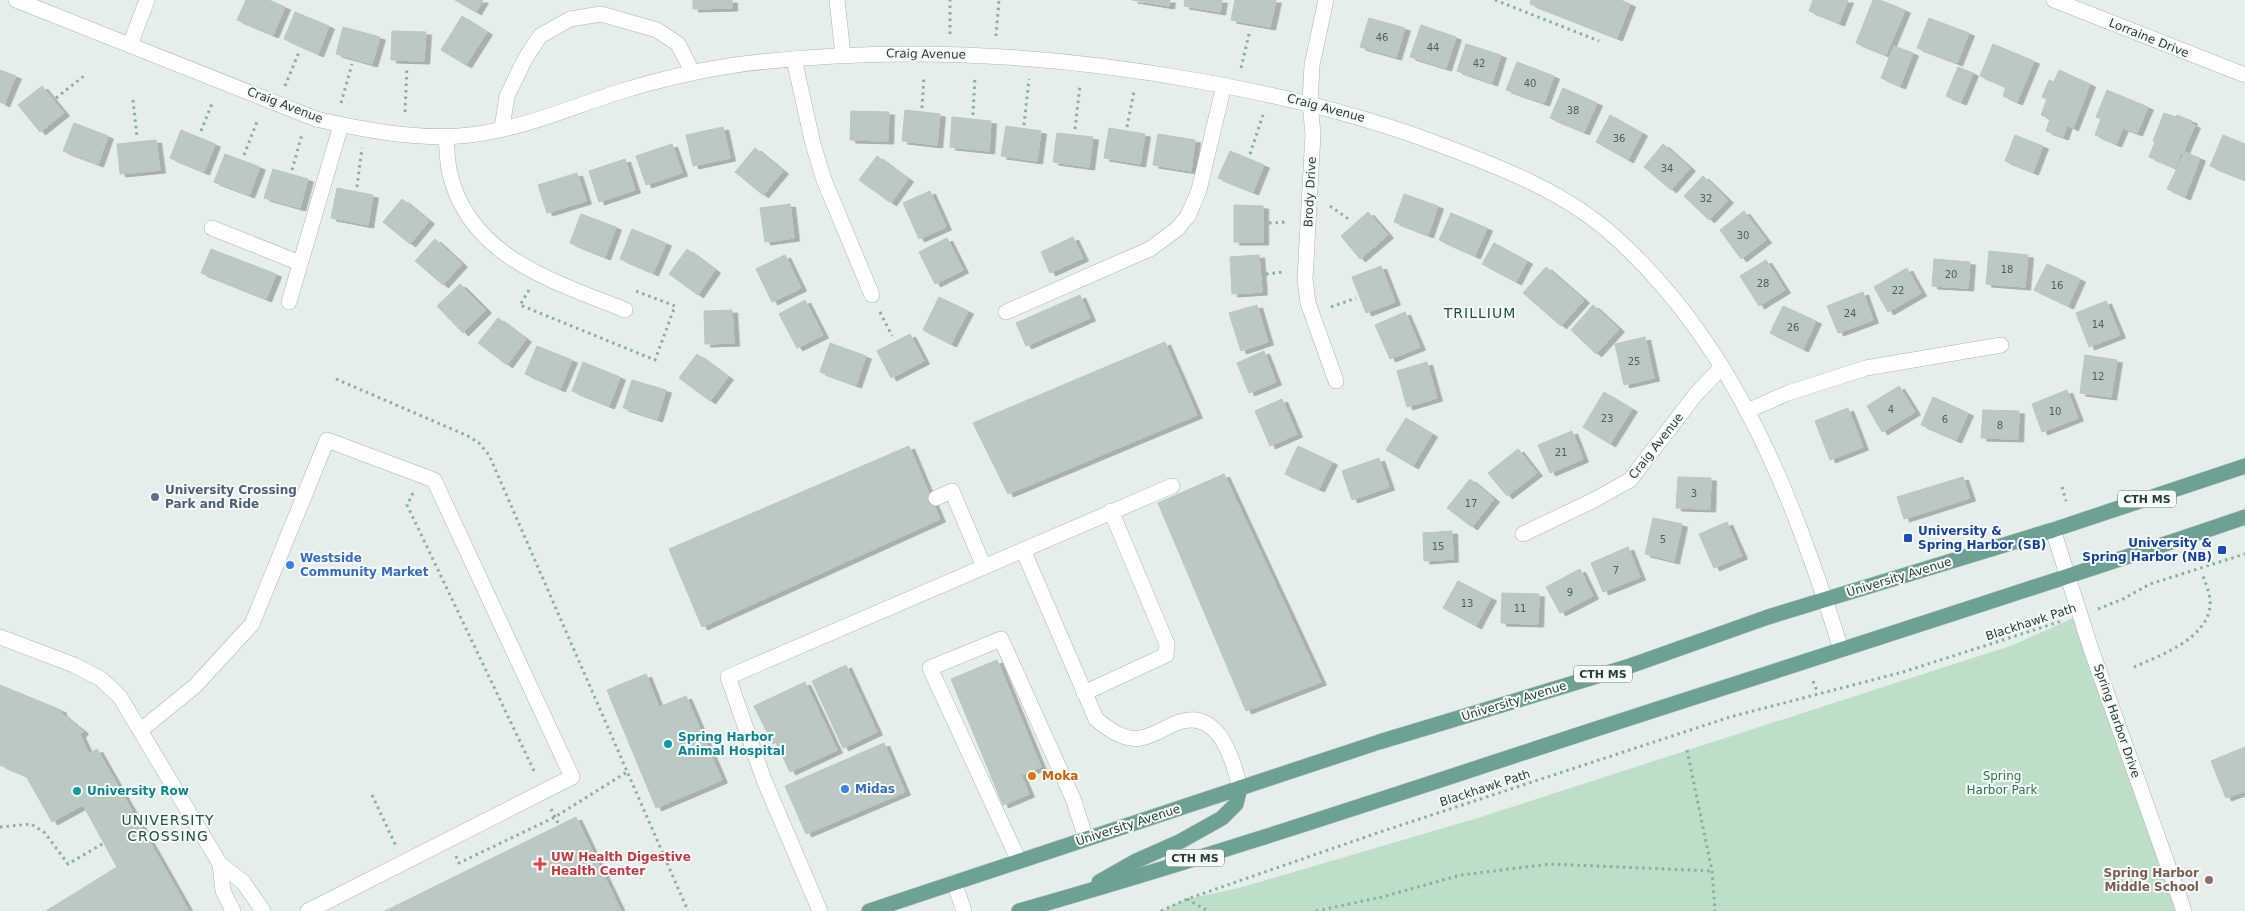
<svg xmlns="http://www.w3.org/2000/svg" width="2245" height="911" viewBox="0 0 2245 911" font-family="'DejaVu Sans',sans-serif">
<defs>
<filter id="shadow"><feDropShadow dx="5.5" dy="3" stdDeviation="0" flood-color="#0004"/></filter>
</defs>
<rect width="100%" height="100%" fill="#e5eeea"/>
<polygon fill="#bfdec8" points="2080,615 2184,911 1161,911 1187,899 1239,888 1481,817 2013,645"/>
<g fill="#bbc9c3" stroke="#b8c7c1" filter="url(#shadow)">
<polygon points="246,0 269,0 285,7 273,35 237,20"/>
<polygon points="455,0 483,0 476,12"/>
<polygon points="693,0 732,0 732,8 693,9"/>
<polygon points="1132,0 1170,0 1169,6"/>
<polygon points="1185,0 1222,0 1220,12 1184,6"/>
<polygon points="1235,0 1276,0 1270,27 1231,20"/>
<polygon points="1531,0 1621,0 1630,4 1617,38 1530,4"/>
<polygon points="1813,0 1848,0 1839,23 1809,11"/>
<polygon points="1873,0 1880,0 1905,10 1886,55 1856,43"/>
<polygon points="295,12 329,26 318,54 284,39"/>
<polygon points="462,16 487,32 466,65 441,50"/>
<polygon points="1369,18 1405,28 1396,57 1360,47"/>
<polygon points="1929,18 1969,33 1957,63 1917,48"/>
<polygon points="1421,25 1456,37 1446,68 1410,57"/>
<polygon points="343,27 380,37 372,64 336,54"/>
<polygon points="392,31 426,32 424,61 391,60"/>
<polygon points="1466,44 1501,55 1492,83 1457,71"/>
<polygon points="1993,44 2034,61 2017,102 2003,96 2006,87 1980,76"/>
<polygon points="1894,46 1913,53 1900,86 1881,78"/>
<polygon points="1517,62 1554,76 1544,103 1506,90"/>
<polygon points="1958,67 1973,73 1961,102 1946,96"/>
<polygon points="0,70 16,76 4,104 0,102"/>
<polygon points="2059,70 2090,84 2073,128 2067,125 2063,137 2046,131 2050,119 2041,115 2047,99 2042,97 2049,80 2054,82"/>
<polygon points="42,86 64,113 40,132 18,105"/>
<polygon points="1563,88 1597,103 1584,132 1550,118"/>
<polygon points="2107,90 2148,107 2137,133 2123,128 2116,144 2095,135 2101,119 2096,117"/>
<polygon points="905,110 940,114 937,145 902,141"/>
<polygon points="851,111 889,112 888,141 850,140"/>
<polygon points="2164,113 2176,117 2177,115 2192,121 2191,124 2195,125 2183,153 2181,153 2175,168 2149,157 2155,142 2153,141"/>
<polygon points="1610,115 1642,133 1628,160 1596,142"/>
<polygon points="952,117 991,121 989,151 950,147"/>
<polygon points="74,123 108,136 98,164 63,151"/>
<polygon points="1006,126 1041,131 1037,161 1001,156"/>
<polygon points="723,127 730,158 693,166 686,135"/>
<polygon points="1109,128 1145,134 1140,164 1104,158"/>
<polygon points="181,130 215,144 204,172 170,158"/>
<polygon points="1057,133 1093,137 1089,167 1053,162"/>
<polygon points="1158,134 1195,140 1191,171 1153,165"/>
<polygon points="2015,135 2043,146 2033,172 2005,161"/>
<polygon points="2223,135 2245,144 2245,180 2210,166"/>
<polygon points="156,140 160,170 120,174 117,144"/>
<polygon points="672,144 682,173 646,185 636,156"/>
<polygon points="1663,144 1690,168 1671,190 1644,167"/>
<polygon points="755,148 783,171 763,195 735,172"/>
<polygon points="1230,151 1264,165 1253,192 1218,178"/>
<polygon points="2185,152 2200,158 2185,197 2167,189"/>
<polygon points="225,154 260,167 249,195 214,182"/>
<polygon points="877,156 908,179 891,203 859,180"/>
<polygon points="625,159 635,190 599,202 589,171"/>
<polygon points="273,169 308,179 300,208 264,198"/>
<polygon points="577,173 586,201 547,213 538,185"/>
<polygon points="1703,176 1728,200 1709,220 1684,196"/>
<polygon points="337,188 373,195 368,225 331,218"/>
<polygon points="930,191 946,227 919,239 903,203"/>
<polygon points="1404,194 1438,206 1428,235 1394,222"/>
<polygon points="402,199 429,221 410,244 383,222"/>
<polygon points="790,204 794,238 765,242 760,208"/>
<polygon points="1234,205 1263,206 1263,242 1234,242"/>
<polygon points="1744,211 1766,240 1741,259 1720,230"/>
<polygon points="1368,212 1388,235 1360,259 1341,236"/>
<polygon points="1451,213 1487,228 1475,256 1439,240"/>
<polygon points="581,214 616,227 605,257 570,243"/>
<polygon points="632,229 666,243 653,273 620,259"/>
<polygon points="1073,237 1083,258 1050,273 1041,252"/>
<polygon points="947,238 963,270 935,284 919,252"/>
<polygon points="435,239 462,264 443,285 415,261"/>
<polygon points="1494,243 1527,261 1516,282 1482,264"/>
<polygon points="211,249 276,274 266,299 201,273"/>
<polygon points="687,249 715,270 698,295 669,274"/>
<polygon points="1989,251 2028,255 2025,287 1986,284"/>
<polygon points="785,255 801,288 772,302 756,269"/>
<polygon points="1259,255 1262,292 1232,294 1230,257"/>
<polygon points="1934,259 1970,262 1968,288 1932,286"/>
<polygon points="1766,260 1785,290 1759,306 1740,276"/>
<polygon points="2047,264 2080,279 2068,306 2034,290"/>
<polygon points="1381,266 1395,302 1366,313 1352,277"/>
<polygon points="1546,267 1584,300 1561,326 1523,293"/>
<polygon points="1907,268 1921,293 1888,312 1874,287"/>
<polygon points="460,284 486,310 463,333 437,306"/>
<polygon points="1863,292 1873,320 1838,333 1827,306"/>
<polygon points="1080,295 1090,318 1026,346 1016,323"/>
<polygon points="939,297 968,311 951,344 923,330"/>
<polygon points="805,300 823,335 797,348 779,314"/>
<polygon points="2106,301 2120,335 2089,347 2076,313"/>
<polygon points="1257,305 1268,342 1241,351 1229,313"/>
<polygon points="1593,305 1619,329 1596,354 1571,330"/>
<polygon points="1783,306 1816,321 1803,349 1770,333"/>
<polygon points="732,310 734,343 705,344 704,311"/>
<polygon points="1405,312 1420,347 1390,359 1375,325"/>
<polygon points="498,318 526,339 507,365 478,343"/>
<polygon points="910,334 924,361 891,378 877,351"/>
<polygon points="1645,337 1654,378 1624,385 1615,344"/>
<polygon points="1165,342 1197,415 1008,494 973,423"/>
<polygon points="830,343 866,356 856,385 820,372"/>
<polygon points="537,346 572,360 560,389 525,374"/>
<polygon points="1264,351 1276,382 1249,393 1237,363"/>
<polygon points="697,354 728,377 710,401 679,378"/>
<polygon points="2085,355 2117,360 2111,397 2080,393"/>
<polygon points="583,362 620,377 609,406 572,391"/>
<polygon points="1427,362 1437,398 1407,407 1397,371"/>
<polygon points="632,380 666,390 657,419 623,408"/>
<polygon points="1899,386 1915,412 1882,432 1867,406"/>
<polygon points="2067,390 2078,418 2042,432 2032,404"/>
<polygon points="1604,392 1632,409 1610,444 1583,427"/>
<polygon points="1933,397 1968,413 1956,440 1921,425"/>
<polygon points="1282,399 1297,434 1270,446 1255,411"/>
<polygon points="1848,408 1863,447 1830,460 1815,421"/>
<polygon points="1983,410 2019,411 2018,439 1981,438"/>
<polygon points="1406,418 1432,434 1413,466 1386,450"/>
<polygon points="1572,431 1583,459 1550,473 1538,445"/>
<polygon points="909,446 940,519 702,627 669,549"/>
<polygon points="1298,446 1332,462 1319,489 1285,474"/>
<polygon points="1518,449 1537,473 1507,496 1488,473"/>
<polygon points="1379,458 1389,487 1352,500 1342,471"/>
<polygon points="1224,474 1321,682 1246,711 1158,503"/>
<polygon points="1678,477 1711,478 1710,509 1676,508"/>
<polygon points="1963,477 1970,498 1904,519 1897,497"/>
<polygon points="1470,479 1494,499 1472,527 1447,508"/>
<polygon points="1653,518 1682,524 1674,561 1645,554"/>
<polygon points="1727,522 1742,556 1714,568 1699,534"/>
<polygon points="1452,531 1453,559 1424,561 1423,533"/>
<polygon points="1628,547 1640,577 1603,592 1591,563"/>
<polygon points="1580,569 1593,596 1560,613 1546,587"/>
<polygon points="1458,581 1491,598 1476,626 1443,608"/>
<polygon points="1502,593 1539,594 1538,624 1501,623"/>
<polygon points="997,660 1041,767 1021,775 1029,794 1003,805 951,679"/>
<polygon points="846,665 877,732 843,748 812,681"/>
<polygon points="646,674 659,707 686,696 722,780 656,808 607,690"/>
<polygon points="805,682 823,720 773,744 754,706"/>
<polygon points="0,685 61,710 61,713 83,731 80,735 89,754 97,749 189,911 46,911 117,867 83,805 52,822 26,776 0,765"/>
<polygon points="823,720 837,750 790,772 776,742"/>
<polygon points="884,743 905,792 806,834 785,786"/>
<polygon points="2245,747 2245,791 2226,798 2211,761"/>
<polygon points="576,817 621,911 385,911"/>
</g>
<g fill="none" stroke-linecap="round" stroke-linejoin="round">
<g stroke="#a8b6b1" stroke-width="16">
<g id="minor">
<path d="M16,0L316,119C363,130 421,141 470,135C522,129 569,108 619,92C657,80 695,71 735,65C890,45 1045,53 1199,81C1284,96 1366,116 1446,147C1505,169 1568,194 1615,237C1736,346 1793,497 1841,649"/>
<polyline points="837,0 843,55"/>
<polyline points="1326,0 1312,65 1310,103 1313,134 1305,279 1308,303 1336,381"/>
<polyline points="2054,0 2245,75"/>
<polyline points="130,45 147,0"/>
<polyline points="794,59 813,144 824,180 872,295"/>
<polyline points="502,128 507,96 525,59 540,36 570,19 601,14 657,30 678,44 692,71"/>
<path d="M446,136C447,148 447,162 450,174C470,258 556,282 625,310"/>
<polyline points="212,228 300,263"/>
<polyline points="289,302 341,125"/>
<polyline points="1006,312 1150,249 1177,229 1188,216 1199,190 1224,85"/>
<polyline points="1747,411 1788,393 1866,368 2001,345"/>
<polyline points="936,498 952,491 984,567"/>
<polyline points="2053,530 2090,646 2184,911"/>
<polyline points="1523,534 1594,500 1630,480 1696,394 1722,367"/>
<path d="M1023,550L1096,719C1108,729 1124,741 1141,738C1154,736 1167,726 1179,722C1219,709 1233,759 1240,788"/>
<polyline points="0,637 74,665 101,679 120,697 220,864 243,882 263,911"/>
<polyline points="1084,693 1166,655 1167,644 1111,511"/>
<polyline points="141,730 195,686 252,624 327,440 434,480 572,777 308,911"/>
<polyline points="1019,861 930,668 1001,639 1074,801 1086,839"/>
<polyline points="220,864 223,891 233,911"/>
<polyline points="954,882 964,911"/>
<polyline points="820,911 764,780 728,677 1172,486"/>
</g>
</g>
<g stroke="#c2c9c7" stroke-width="16">
<g id="major">
<polyline points="1099,882 1136,861 1181,841 1222,818 1236,804 1240,788"/>
<polyline points="869,911 1379,742 1627,667 1768,617 2053,530 2245,466"/>
<path d="M1019,911C1214,856 1406,791 1599,728C1814,658 2031,590 2245,517"/>
</g>
</g>
<g stroke="#87b0a4" stroke-width="3" stroke-dasharray="2.5 4" stroke-linecap="butt">
<polyline points="1495,0 1599,41"/>
<polyline points="950,34 950,0"/>
<polyline points="996,36 999,0"/>
<polyline points="1241,68 1250,30"/>
<polyline points="285,86 299,52"/>
<polyline points="56,98 84,76"/>
<polyline points="133,100 137,137"/>
<polyline points="341,103 352,64"/>
<polyline points="922,108 924,76"/>
<polyline points="405,112 407,67"/>
<polyline points="973,115 975,76"/>
<polyline points="1024,125 1029,79"/>
<polyline points="1127,127 1134,91"/>
<polyline points="1075,129 1080,85"/>
<polyline points="201,131 213,101"/>
<polyline points="1250,154 1263,115"/>
<polyline points="244,155 258,119"/>
<polyline points="292,170 302,134"/>
<polyline points="357,187 362,148"/>
<polyline points="1330,206 1350,220"/>
<polyline points="1269,223 1288,222"/>
<polyline points="1266,274 1284,272"/>
<polyline points="529,290 520,305 655,360 675,306 636,291"/>
<polyline points="1331,307 1356,298"/>
<polyline points="880,312 892,336"/>
<polyline points="336,379 468,436 479,443 489,455 688,911"/>
<polyline points="2062,487 2066,501"/>
<polyline points="413,493 407,505 535,773"/>
<polyline points="2098,609 2123,599 2150,584 2245,554"/>
<path d="M2134,667C2159,656 2207,639 2210,606C2211,595 2206,585 2203,576"/>
<polyline points="1813,681 1818,693"/>
<polyline points="1687,750 1712,871 1715,911"/>
<polyline points="372,795 396,846"/>
<polyline points="551,809 558,823"/>
<polyline points="0,827 31,824 45,833 68,864 104,843"/>
<polyline points="456,856 459,863 555,817 627,772"/>
<polyline points="1187,899 1208,911"/>
<polyline points="1161,911 1187,899 1380,832 1730,717 1903,672 2062,621"/>
<polyline points="1316,911 1382,897 1461,875 1550,864 1712,871"/>
</g>
<use href="#minor" stroke="#fff" stroke-width="15"/>
<use href="#major" stroke="#6ca194" stroke-width="15"/>
</g>
<circle fill="#5c6f8a" stroke="#f6faf8" stroke-width="2" cx="155" cy="497" r="5"/>
<g fill="#1a4fb4" stroke="#f6faf8" stroke-width="2">
<rect x="1903" y="533" width="10" height="10" rx="2.5"/>
<rect x="2217" y="545" width="10" height="10" rx="2.5"/>
</g>
<g fill="#3f7fe0" stroke="#f6faf8" stroke-width="2">
<circle cx="290" cy="565" r="5"/>
<circle cx="845" cy="789" r="5"/>
</g>
<g fill="#0f9aa8" stroke="#f6faf8" stroke-width="2">
<circle cx="668" cy="744" r="5"/>
<circle cx="77" cy="791" r="5"/>
</g>
<circle fill="#e8710a" stroke="#f6faf8" stroke-width="2" cx="1032" cy="776" r="5"/>
<path fill="#e0444e" stroke="#f6faf8" stroke-width="2" d="M537.5 856.5h5v5h5v5h-5v5h-5v-5h-5v-5h5z"/>
<circle fill="#8d6e63" stroke="#f6faf8" stroke-width="2" cx="2209" cy="880" r="5"/>
<g text-anchor="middle" dominant-baseline="central" stroke-width="4" stroke-linejoin="round" paint-order="stroke">
<g font-size="10" fill="#4a625b">
<text x="1382" y="37">46</text>
<text x="1433" y="47">44</text>
<text x="1479" y="63">42</text>
<text x="1530" y="83">40</text>
<text x="1573" y="110">38</text>
<text x="1619" y="138">36</text>
<text x="1667" y="168">34</text>
<text x="1706" y="198">32</text>
<text x="1743" y="235">30</text>
<text x="2007" y="269">18</text>
<text x="1951" y="274">20</text>
<text x="1763" y="283">28</text>
<text x="2057" y="285">16</text>
<text x="1898" y="290">22</text>
<text x="1850" y="313">24</text>
<text x="2098" y="324">14</text>
<text x="1793" y="327">26</text>
<text x="1634" y="361">25</text>
<text x="2098" y="376">12</text>
<text x="1891" y="409">4</text>
<text x="2055" y="411">10</text>
<text x="1607" y="418">23</text>
<text x="1945" y="419">6</text>
<text x="2000" y="425">8</text>
<text x="1561" y="452">21</text>
<text x="1694" y="493">3</text>
<text x="1471" y="503">17</text>
<text x="1663" y="539">5</text>
<text x="1438" y="546">15</text>
<text x="1616" y="570">7</text>
<text x="1570" y="592">9</text>
<text x="1467" y="603">13</text>
<text x="1520" y="608">11</text>
</g>
<g fill="#f6faf8" stroke="#647772" stroke-width="1">
<rect x="2118" y="490.5" width="58" height="17" rx="4"/>
<rect x="1574" y="665.5" width="58" height="17" rx="4"/>
<rect x="1166" y="849.5" width="58" height="17" rx="4"/>
</g>
<g font-size="11" font-weight="bold" fill="#253f38">
<text x="2147" y="499">CTH MS</text>
<text x="1603" y="674">CTH MS</text>
<text x="1195" y="858">CTH MS</text>
</g>
<g font-size="12" fill="#253f38" stroke="#f6faf8">
<text transform="translate(2149 38) rotate(22)">Lorraine Drive</text>
<text transform="translate(926 54) rotate(1)">Craig Avenue</text>
<text transform="translate(285 105) rotate(21)">Craig Avenue</text>
<text transform="translate(1326 108) rotate(15)">Craig Avenue</text>
<text transform="translate(1310 192) rotate(-87)">Brody Drive</text>
<text transform="translate(1656 446) rotate(-52)">Craig Avenue</text>
<text transform="translate(1899 577) rotate(-17)">University Avenue</text>
<text transform="translate(2031 622) rotate(-18)">Blackhawk Path</text>
<text transform="translate(1514 701) rotate(-17)">University Avenue</text>
<text transform="translate(2117 721) rotate(71)">Spring Harbor Drive</text>
<text transform="translate(1485 788) rotate(-18)">Blackhawk Path</text>
<text transform="translate(1128 825) rotate(-18)">University Avenue</text>
</g>
<g font-size="12" font-weight="bold" fill="#4e5e75" stroke="#f6faf8" text-anchor="start">
<text x="165" y="490">University Crossing<tspan x="165" dy="14">Park and Ride</tspan></text>
</g>
<g font-size="12" font-weight="bold" fill="#164399" stroke="#f6faf8" text-anchor="start">
<text x="1918" y="531">University &amp;<tspan x="1918" dy="14">Spring Harbor (SB)</tspan></text>
<text x="2212" y="543" text-anchor="end">University &amp;<tspan x="2212" dy="14">Spring Harbor (NB)</tspan></text>
</g>
<g font-size="12" font-weight="bold" fill="#366cbe" stroke="#f6faf8" text-anchor="start">
<text x="300" y="558">Westside<tspan x="300" dy="14">Community Market</tspan></text>
<text x="855" y="789">Midas</text>
</g>
<g font-size="12" font-weight="bold" fill="#0d838f" stroke="#f6faf8" text-anchor="start">
<text x="678" y="737">Spring Harbor<tspan x="678" dy="14">Animal Hospital</tspan></text>
<text x="87" y="791">University Row</text>
</g>
<g font-size="12" font-weight="bold" fill="#c56008" stroke="#f6faf8" text-anchor="start">
<text x="1042" y="776">Moka</text>
</g>
<g font-size="12" fill="#30754b" stroke="#f6faf8">
<text x="2002" y="776">Spring<tspan x="2002" dy="14">Harbor Park</tspan></text>
</g>
<g font-size="12" font-weight="bold" fill="#be3a42" stroke="#f6faf8" text-anchor="start">
<text x="551" y="857">UW Health Digestive<tspan x="551" dy="14">Health Center</tspan></text>
</g>
<g font-size="12" font-weight="bold" fill="#785e54" stroke="#f6faf8" text-anchor="end">
<text x="2199" y="873">Spring Harbor<tspan x="2199" dy="14">Middle School</tspan></text>
</g>
<g font-size="14" letter-spacing="1" fill="#215146" stroke="#f6faf8">
<text x="1480" y="313">TRILLIUM</text>
<text x="168" y="820">UNIVERSITY<tspan x="168" dy="16">CROSSING</tspan></text>
</g>
</g>
</svg>
